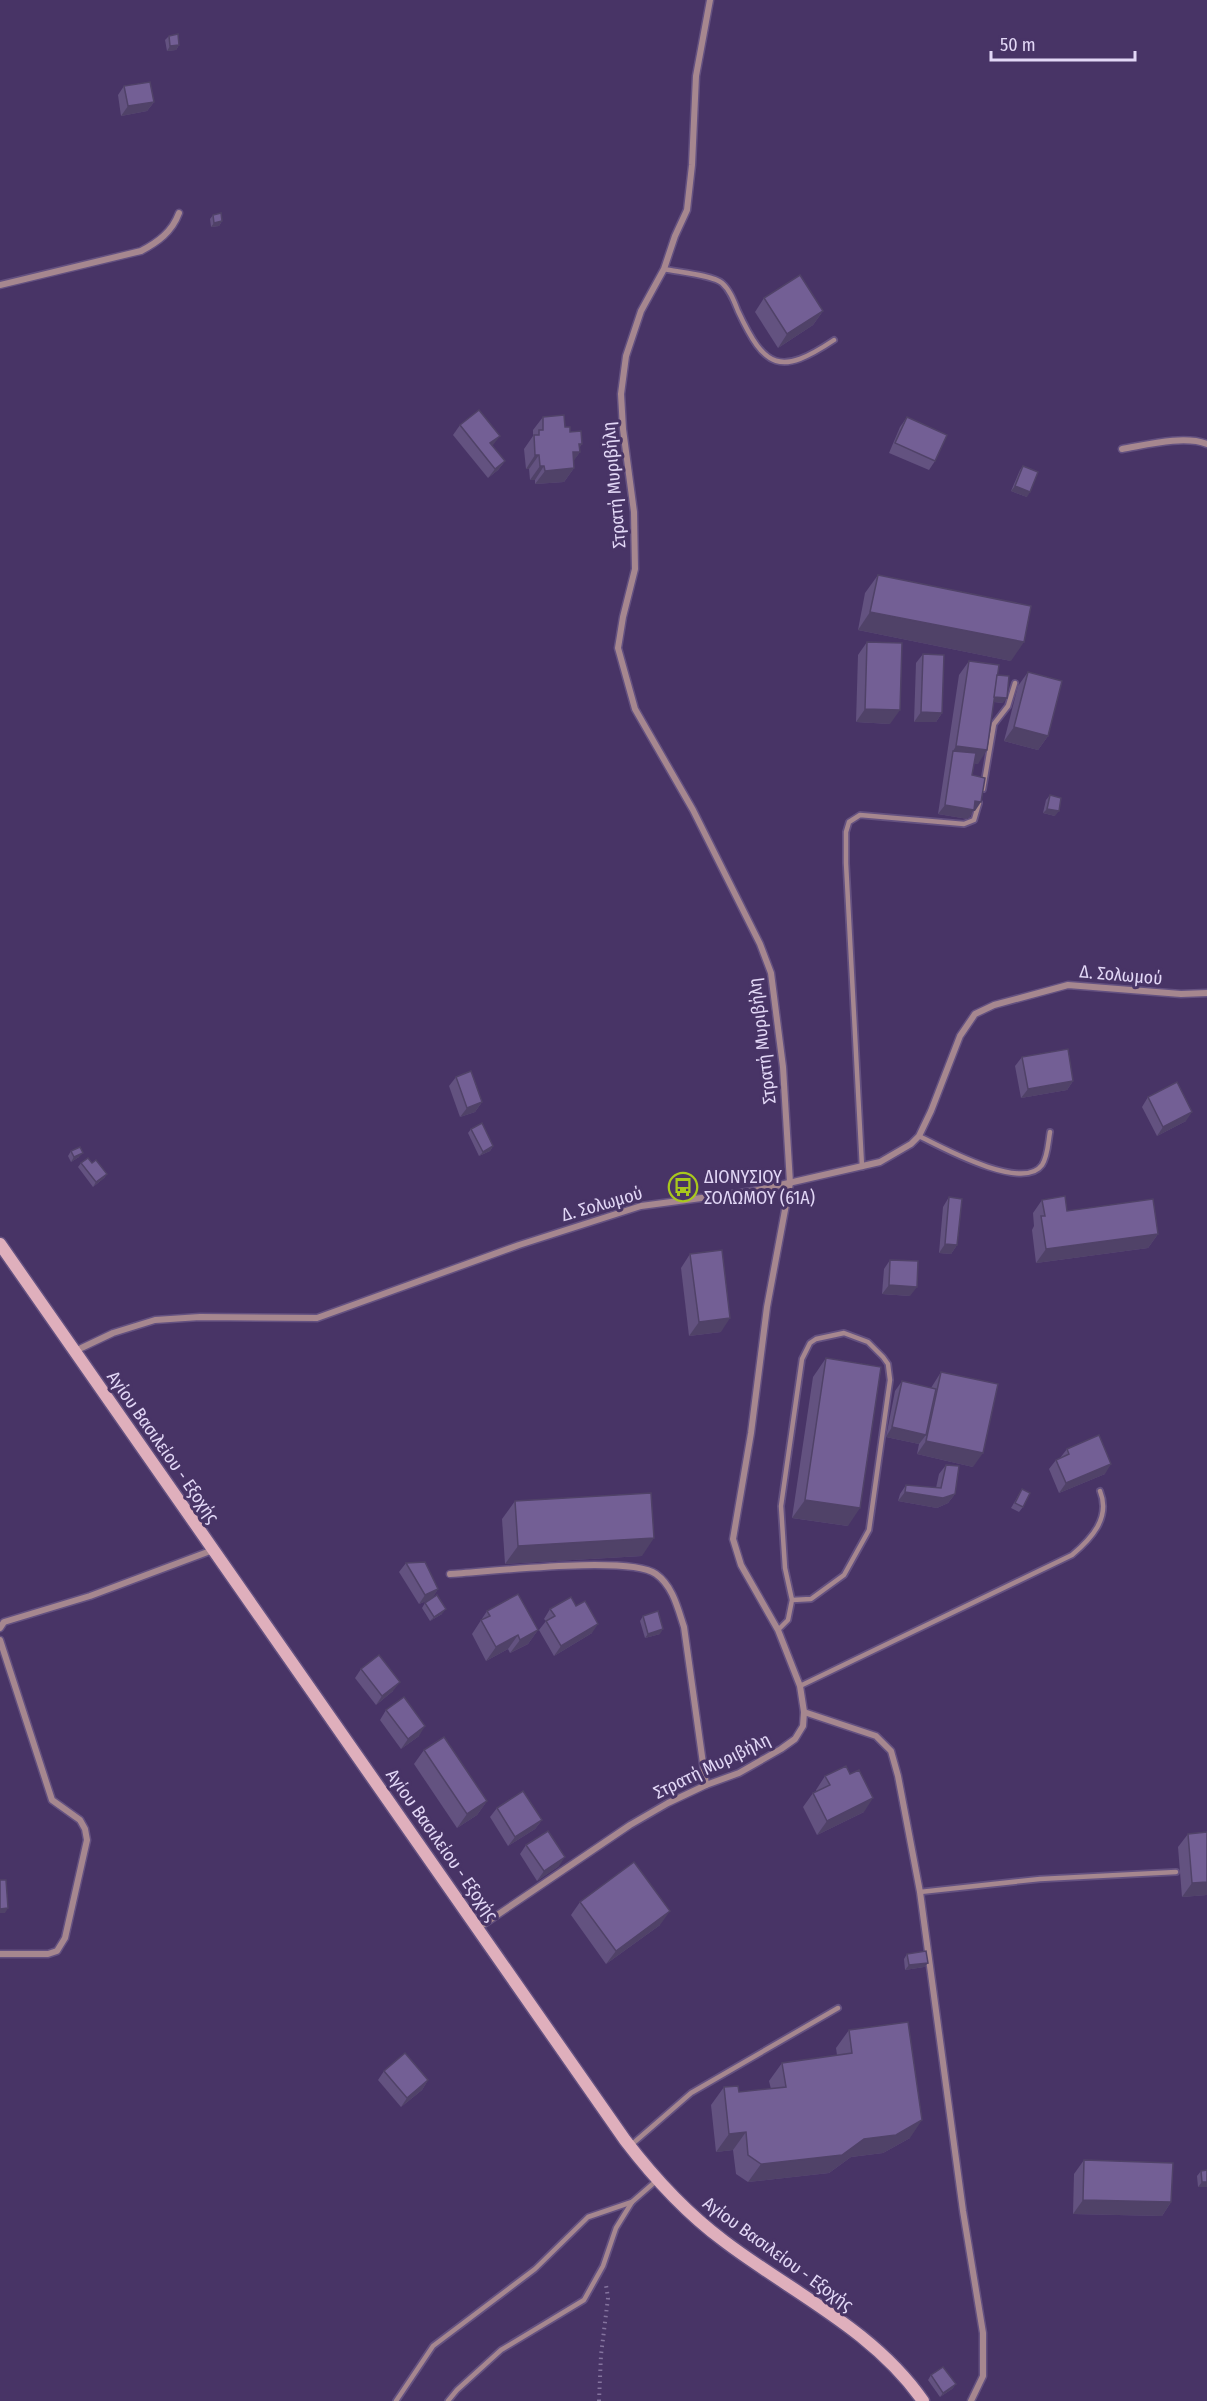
<svg xmlns="http://www.w3.org/2000/svg" width="1207" height="2401" viewBox="0 0 1207 2401" font-family="'Fira Sans Condensed',sans-serif">
<rect width="100%" height="100%" fill="#483466"/>
<g fill="none" stroke-linecap="round" stroke-linejoin="round">
<g stroke="#645180" stroke-width="8">
<g id="service">
<path d="M664,269C678,272 713,275 722,283C730,290 734,301 738,311C765,369 780,376 834,340"/>
<polyline points="983,789 994,724 1008,706 1015,683"/>
<path d="M919,1136C941,1147 1023,1192 1042,1165C1048,1156 1048,1143 1050,1132"/>
<polyline points="862,1167 846,863 846,832 849,822 860,815 964,824 974,820 979,803"/>
<polyline points="778,1630 788,1620 792,1600 811,1599 844,1575 869,1530 890,1380 888,1364 883,1357 868,1342 844,1333 816,1339 810,1343 802,1359 781,1506 785,1568 792,1600"/>
<path d="M800,1686L1072,1555C1091,1539 1111,1518 1100,1491"/>
<polyline points="920,1892 1040,1879 1176,1872"/>
<polyline points="630,2146 691,2093 838,2008"/>
<polyline points="396,2401 433,2346 535,2269 588,2217 632,2202"/>
<polyline points="448,2401 457,2390 501,2350 584,2300 603,2266 616,2228 632,2202 656,2181"/>
</g>
</g>
<g stroke="#645180" stroke-width="9">
<g id="minor">
<path d="M0,285L141,251C158,242 172,232 179,213"/>
<path d="M1122,449C1146,445 1184,435 1207,444"/>
<polyline points="75,1351 113,1333 155,1320 200,1317 317,1318 519,1245 641,1206 754,1191 880,1162 911,1144 919,1136 931,1111 960,1036 975,1014 994,1005 1068,985 1181,994 1207,993"/>
<path d="M450,1574C488,1572 629,1555 656,1574C673,1586 678,1609 684,1627L706,1785"/>
<polyline points="0,1628 4,1622 90,1596 213,1550"/>
<polyline points="0,1640 52,1800 80,1820 85,1829 87,1840 65,1938 57,1951 48,1954 0,1954"/>
<polyline points="804,1712 876,1736 891,1751 898,1776 920,1892 963,2211 983,2333 983,2376 971,2401"/>
<polyline points="478,1928 630,1825 668,1803 706,1785 739,1773 781,1749 795,1739 803,1726 804,1712 800,1686 778,1630 741,1565 733,1539 751,1433 767,1307 790,1183 783,1067 771,973 760,944 693,810 635,709 618,648 623,617 635,569 634,512 623,429 621,394 626,356 641,311 664,269 675,236 687,210 692,165 696,76 710,0"/>
</g>
</g>
<g stroke="#645180" stroke-width="15">
<path id="secondary" d="M0,1244L625,2140C654,2178 685,2212 724,2241C791,2292 874,2330 923,2401"/>
</g>
<polyline stroke="#84739e" stroke-width="4" stroke-dasharray="1.5 4.5" stroke-linecap="butt" points="599,2401 601,2355 608,2298 606,2285"/>
<use href="#service" stroke="#a6878f" stroke-width="4.5"/>
<use href="#minor" stroke="#a6878f" stroke-width="6"/>
<use href="#secondary" stroke="#dfafbc" stroke-width="12"/>
</g>
<g fill="#635280">
<polygon points="169,36 179,45 176,50 167,51 165,40"/>
<polygon points="124,86 154,102 147,111 121,116 118,95"/>
<polygon points="213,215 222,221 219,226 211,227 210,219"/>
<polygon points="764,298 823,311 813,325 778,348 755,312"/>
<polygon points="543,417 565,427 582,444 579,448 580,452 573,461 574,468 564,482 535,484 535,480 530,480 529,469 526,469 524,449 533,436 533,430"/>
<polygon points="907,417 935,461 929,470 889,453 900,427"/>
<polygon points="460,425 492,446 505,461 498,470 488,478 453,435"/>
<polygon points="1023,466 1027,497 1011,491 1020,470"/>
<polygon points="878,575 1011,661 858,630 865,593"/>
<polygon points="867,642 890,724 856,722 858,655"/>
<polygon points="923,654 942,713 936,722 914,722 916,663"/>
<polygon points="969,661 997,675 1003,703 994,702 978,764 974,763 972,775 975,811 973,811 968,819 938,814 959,675"/>
<polygon points="1028,672 1048,736 1038,750 1004,741 1018,686"/>
<polygon points="1050,795 1055,816 1043,813 1046,800"/>
<polygon points="1022,1057 1073,1081 1067,1090 1021,1098 1015,1066"/>
<polygon points="456,1077 482,1102 475,1112 460,1117 449,1086"/>
<polygon points="1148,1097 1186,1121 1157,1136 1142,1107"/>
<polygon points="471,1129 493,1146 490,1151 479,1156 468,1133"/>
<polygon points="71,1151 79,1157 71,1162 68,1156"/>
<polygon points="81,1163 92,1163 107,1174 104,1178 93,1187 78,1167"/>
<polygon points="949,1197 957,1245 951,1254 939,1253 943,1207"/>
<polygon points="1042,1200 1067,1211 1158,1234 1148,1248 1036,1263 1032,1230 1034,1226 1033,1213"/>
<polygon points="690,1254 721,1332 689,1336 681,1268"/>
<polygon points="890,1260 910,1296 882,1294 884,1269"/>
<polygon points="826,1358 848,1526 792,1518 813,1377"/>
<polygon points="941,1372 973,1467 917,1454 919,1444 886,1437 895,1391 902,1381 931,1388"/>
<polygon points="1067,1449 1105,1474 1059,1493 1049,1469 1056,1460 1060,1458"/>
<polygon points="946,1465 955,1494 948,1503 937,1508 898,1501 900,1494 906,1485 936,1488 939,1474"/>
<polygon points="1022,1489 1023,1507 1019,1512 1011,1508"/>
<polygon points="515,1501 642,1556 505,1564 502,1519"/>
<polygon points="406,1563 438,1589 432,1598 442,1614 430,1621 422,1608 425,1603 431,1599 419,1604 399,1572"/>
<polygon points="550,1609 592,1633 554,1656 539,1630 546,1621 544,1619"/>
<polygon points="487,1611 538,1630 528,1644 510,1653 508,1649 486,1661 472,1634"/>
<polygon points="643,1616 660,1634 645,1638 640,1621"/>
<polygon points="361,1669 393,1691 376,1705 355,1678"/>
<polygon points="386,1710 419,1736 401,1749 380,1720"/>
<polygon points="424,1750 487,1801 477,1815 457,1828 414,1764"/>
<polygon points="825,1776 864,1812 817,1835 803,1807 813,1793 816,1791 816,1790"/>
<polygon points="497,1808 542,1820 535,1829 508,1846 490,1817"/>
<polygon points="1207,1832 1207,1895 1182,1897 1178,1847 1188,1834"/>
<polygon points="526,1845 559,1866 537,1881 520,1854"/>
<polygon points="580,1902 660,1925 606,1964 571,1915"/>
<polygon points="907,1954 928,1963 924,1967 905,1970 904,1959"/>
<polygon points="849,2030 910,2138 883,2153 851,2157 829,2173 748,2182 736,2174 733,2150 716,2152 711,2105 724,2087 739,2092 771,2089 769,2081 782,2063 837,2055 836,2048"/>
<polygon points="384,2071 428,2080 422,2090 401,2107 378,2080"/>
<polygon points="1084,2160 1171,2202 1162,2216 1073,2214 1074,2174"/>
<polygon points="1201,2171 1207,2187 1198,2187 1197,2176"/>
<polygon points="931,2375 956,2384 952,2389 940,2397 928,2380"/>
</g>
<g fill="#504268">
<polygon points="179,45 176,50 167,51 170,46"/>
<polygon points="154,102 147,111 121,116 128,106"/>
<polygon points="222,221 219,226 211,227 214,223"/>
<polygon points="823,311 813,325 778,348 787,334"/>
<polygon points="500,436 493,445 484,452 490,443"/>
<polygon points="579,444 582,444 576,452 580,452 570,466 563,466"/>
<polygon points="535,455 539,455 529,469 526,469"/>
<polygon points="505,461 498,470 488,478 495,469"/>
<polygon points="540,466 544,466 535,480 530,480"/>
<polygon points="574,468 564,482 535,484 545,471"/>
<polygon points="1015,486 1030,492 1027,497 1011,491"/>
<polygon points="870,612 1024,642 1011,661 858,630"/>
<polygon points="990,696 1007,698 1003,703 986,701"/>
<polygon points="865,709 900,710 890,724 856,722"/>
<polygon points="921,712 942,713 936,722 914,722"/>
<polygon points="1014,727 1048,736 1038,750 1004,741"/>
<polygon points="956,746 987,750 978,764 952,761 953,751"/>
<polygon points="975,801 981,802 975,811 973,811 968,819 938,814 945,805"/>
<polygon points="1047,809 1059,811 1055,816 1043,813"/>
<polygon points="1073,1081 1067,1090 1021,1098 1028,1089"/>
<polygon points="482,1102 475,1112 460,1117 467,1108"/>
<polygon points="1192,1112 1186,1121 1157,1136 1163,1127"/>
<polygon points="493,1146 490,1151 479,1156 483,1152"/>
<polygon points="83,1153 79,1157 71,1162 74,1157"/>
<polygon points="107,1174 104,1178 93,1187 96,1182"/>
<polygon points="1158,1234 1148,1248 1036,1263 1046,1249"/>
<polygon points="945,1244 957,1245 951,1254 939,1253"/>
<polygon points="889,1285 917,1287 910,1296 882,1294"/>
<polygon points="730,1318 721,1332 689,1336 699,1322"/>
<polygon points="892,1427 926,1435 919,1444 886,1437"/>
<polygon points="926,1441 983,1453 973,1467 917,1454"/>
<polygon points="1111,1464 1105,1474 1059,1493 1066,1483"/>
<polygon points="905,1492 955,1494 948,1503 937,1508 898,1501"/>
<polygon points="805,1500 860,1508 848,1526 792,1518"/>
<polygon points="654,1538 642,1556 505,1564 518,1546"/>
<polygon points="438,1589 432,1599 419,1604 425,1595"/>
<polygon points="446,1609 442,1614 430,1621 434,1617"/>
<polygon points="598,1624 592,1633 554,1656 561,1646"/>
<polygon points="663,1629 660,1634 645,1638 648,1634"/>
<polygon points="538,1630 528,1644 510,1653 520,1640"/>
<polygon points="518,1635 508,1649 486,1661 496,1647"/>
<polygon points="400,1682 393,1691 376,1705 382,1696"/>
<polygon points="425,1726 419,1736 401,1749 408,1739"/>
<polygon points="873,1798 864,1812 817,1835 827,1821"/>
<polygon points="487,1801 477,1815 457,1828 467,1814"/>
<polygon points="542,1820 535,1829 508,1846 515,1837"/>
<polygon points="565,1857 559,1866 537,1881 544,1871"/>
<polygon points="1207,1882 1207,1895 1182,1897 1192,1883"/>
<polygon points="8,1908 5,1913 0,1913 0,1909"/>
<polygon points="670,1911 660,1925 606,1964 616,1951"/>
<polygon points="928,1963 924,1967 905,1970 909,1965"/>
<polygon points="428,2080 422,2090 401,2107 407,2098"/>
<polygon points="922,2120 910,2138 883,2153 851,2157 829,2173 748,2182 761,2164 864,2139"/>
<polygon points="746,2132 733,2150 716,2152 729,2134"/>
<polygon points="1202,2182 1207,2182 1207,2187 1198,2187"/>
<polygon points="1083,2200 1171,2202 1162,2216 1073,2214"/>
<polygon points="956,2384 952,2389 940,2397 943,2393"/>
</g>
<g fill="#735f95" stroke="#504268" stroke-width="1.5">
<polygon points="178,34 179,45 170,46 169,36"/>
<polygon points="150,82 154,102 128,106 124,86"/>
<polygon points="221,213 222,221 214,223 213,215"/>
<polygon points="800,275 823,311 787,334 764,298"/>
<polygon points="479,410 500,436 490,443 505,461 495,469 460,425"/>
<polygon points="564,415 565,427 570,427 570,432 581,431 582,444 579,444 580,452 573,452 574,468 545,471 544,466 540,466 539,455 535,455 534,435 539,435 539,430 543,430 543,417"/>
<polygon points="907,417 947,435 935,461 895,443"/>
<polygon points="1023,466 1038,472 1030,492 1015,486"/>
<polygon points="878,575 1031,606 1024,642 870,612"/>
<polygon points="867,642 902,643 900,710 865,709"/>
<polygon points="923,654 944,655 942,713 921,712"/>
<polygon points="969,661 999,665 987,750 956,746"/>
<polygon points="1028,672 1062,681 1048,736 1014,727"/>
<polygon points="997,675 1009,676 1007,698 994,697"/>
<polygon points="953,751 976,753 972,775 985,778 981,802 975,801 974,810 945,805"/>
<polygon points="1050,795 1061,798 1059,811 1047,809"/>
<polygon points="1068,1049 1073,1081 1028,1089 1022,1057"/>
<polygon points="471,1071 482,1102 467,1108 456,1077"/>
<polygon points="1177,1082 1192,1112 1163,1127 1148,1097"/>
<polygon points="482,1123 493,1146 483,1152 471,1129"/>
<polygon points="80,1147 83,1153 74,1157 71,1151"/>
<polygon points="88,1158 92,1163 96,1160 107,1174 96,1182 81,1163"/>
<polygon points="1065,1196 1067,1211 1153,1199 1158,1234 1046,1249 1041,1216 1045,1216 1042,1200"/>
<polygon points="949,1197 962,1199 957,1245 945,1244"/>
<polygon points="722,1250 730,1318 699,1322 690,1254"/>
<polygon points="890,1260 918,1261 917,1287 889,1285"/>
<polygon points="826,1358 881,1367 860,1508 805,1500"/>
<polygon points="941,1372 998,1384 983,1453 926,1441"/>
<polygon points="902,1381 936,1389 926,1435 892,1427"/>
<polygon points="1099,1435 1111,1464 1066,1483 1056,1460 1069,1454 1067,1449"/>
<polygon points="946,1465 959,1466 955,1494 943,1498 905,1492 906,1485 941,1488"/>
<polygon points="1022,1489 1030,1493 1023,1507 1015,1503"/>
<polygon points="651,1493 654,1538 518,1546 515,1501"/>
<polygon points="425,1562 438,1589 425,1595 406,1563"/>
<polygon points="518,1594 538,1630 520,1640 518,1635 496,1647 481,1620 490,1616 487,1611"/>
<polygon points="437,1595 446,1609 434,1617 425,1603"/>
<polygon points="571,1597 576,1606 585,1601 598,1624 561,1646 546,1621 555,1616 550,1609"/>
<polygon points="658,1611 663,1629 648,1634 643,1616"/>
<polygon points="379,1655 400,1682 382,1696 361,1669"/>
<polygon points="404,1697 425,1726 408,1739 386,1710"/>
<polygon points="444,1737 487,1801 467,1814 424,1750"/>
<polygon points="846,1766 850,1774 859,1770 873,1798 827,1821 813,1793 830,1785 825,1776"/>
<polygon points="523,1791 542,1820 515,1837 497,1808"/>
<polygon points="548,1831 565,1857 544,1871 526,1845"/>
<polygon points="1207,1832 1207,1882 1192,1883 1188,1834"/>
<polygon points="634,1862 670,1911 616,1951 580,1902"/>
<polygon points="0,1880 6,1880 8,1908 0,1909"/>
<polygon points="926,1951 928,1963 909,1965 907,1954"/>
<polygon points="908,2022 922,2120 896,2135 864,2139 842,2155 761,2164 748,2155 746,2132 729,2134 724,2087 738,2086 739,2092 786,2087 782,2063 852,2053 849,2030"/>
<polygon points="405,2053 428,2080 407,2098 384,2071"/>
<polygon points="1084,2160 1173,2163 1171,2202 1083,2200"/>
<polygon points="1207,2170 1207,2182 1202,2182 1201,2171"/>
<polygon points="943,2367 956,2384 943,2393 931,2375"/>
</g>
<defs>
<g id="bus-ring" transform="scale(1.5)"><circle r="9.5" fill="#483466" stroke="#a8c71d" stroke-width="1.5"/><path d="M-5-6H5V4H4V6H2V4H-2V6H-4V4H-5ZM-3.5-4V0h7V-4ZM-3.5 1.2v1.5H-2V1.2ZM2 1.2v1.5H3.5V1.2Z" fill="#a8c71d"/></g>
</defs>
<g fill-rule="evenodd">
<use href="#bus-ring" x="683" y="1187"/>
</g>
<g text-anchor="middle" dominant-baseline="central" stroke-width="6" stroke-linejoin="round" paint-order="stroke">
<g font-size="18" fill="#e2d7f6" stroke="#483466">
<text transform="translate(614 485) rotate(-95)">Στρατή Μυριβήλη</text>
<text transform="translate(1121 975) rotate(5)">Δ. Σολωμού</text>
<text transform="translate(762 1041) rotate(-97)">Στρατή Μυριβήλη</text>
<text transform="translate(602 1204) rotate(-16)">Δ. Σολωμού</text>
<text transform="translate(163 1447) rotate(55)">Αγίου Βασιλείου - Εξοχής</text>
<text transform="translate(712 1766) rotate(-26)">Στρατή Μυριβήλη</text>
<text transform="translate(442 1845) rotate(55)">Αγίου Βασιλείου - Εξοχής</text>
<text transform="translate(778 2254) rotate(36)">Αγίου Βασιλείου - Εξοχής</text>
</g>
<g font-size="18" fill="#e2d7f6" stroke="#483466" text-anchor="start">
<text x="704" y="1177">ΔΙΟΝΥΣΙΟΥ<tspan x="704" dy="21">ΣΟΛΩΜΟΥ (61Α)</tspan></text>
</g>
</g>
<path d="M991 51v9h144v-9" fill="none" stroke="#e2d7f6" stroke-width="3"/>
<text x="1000" y="51" font-size="18" fill="#e2d7f6" stroke="#483466" stroke-width="4.5" paint-order="stroke">50 m</text>
</svg>
